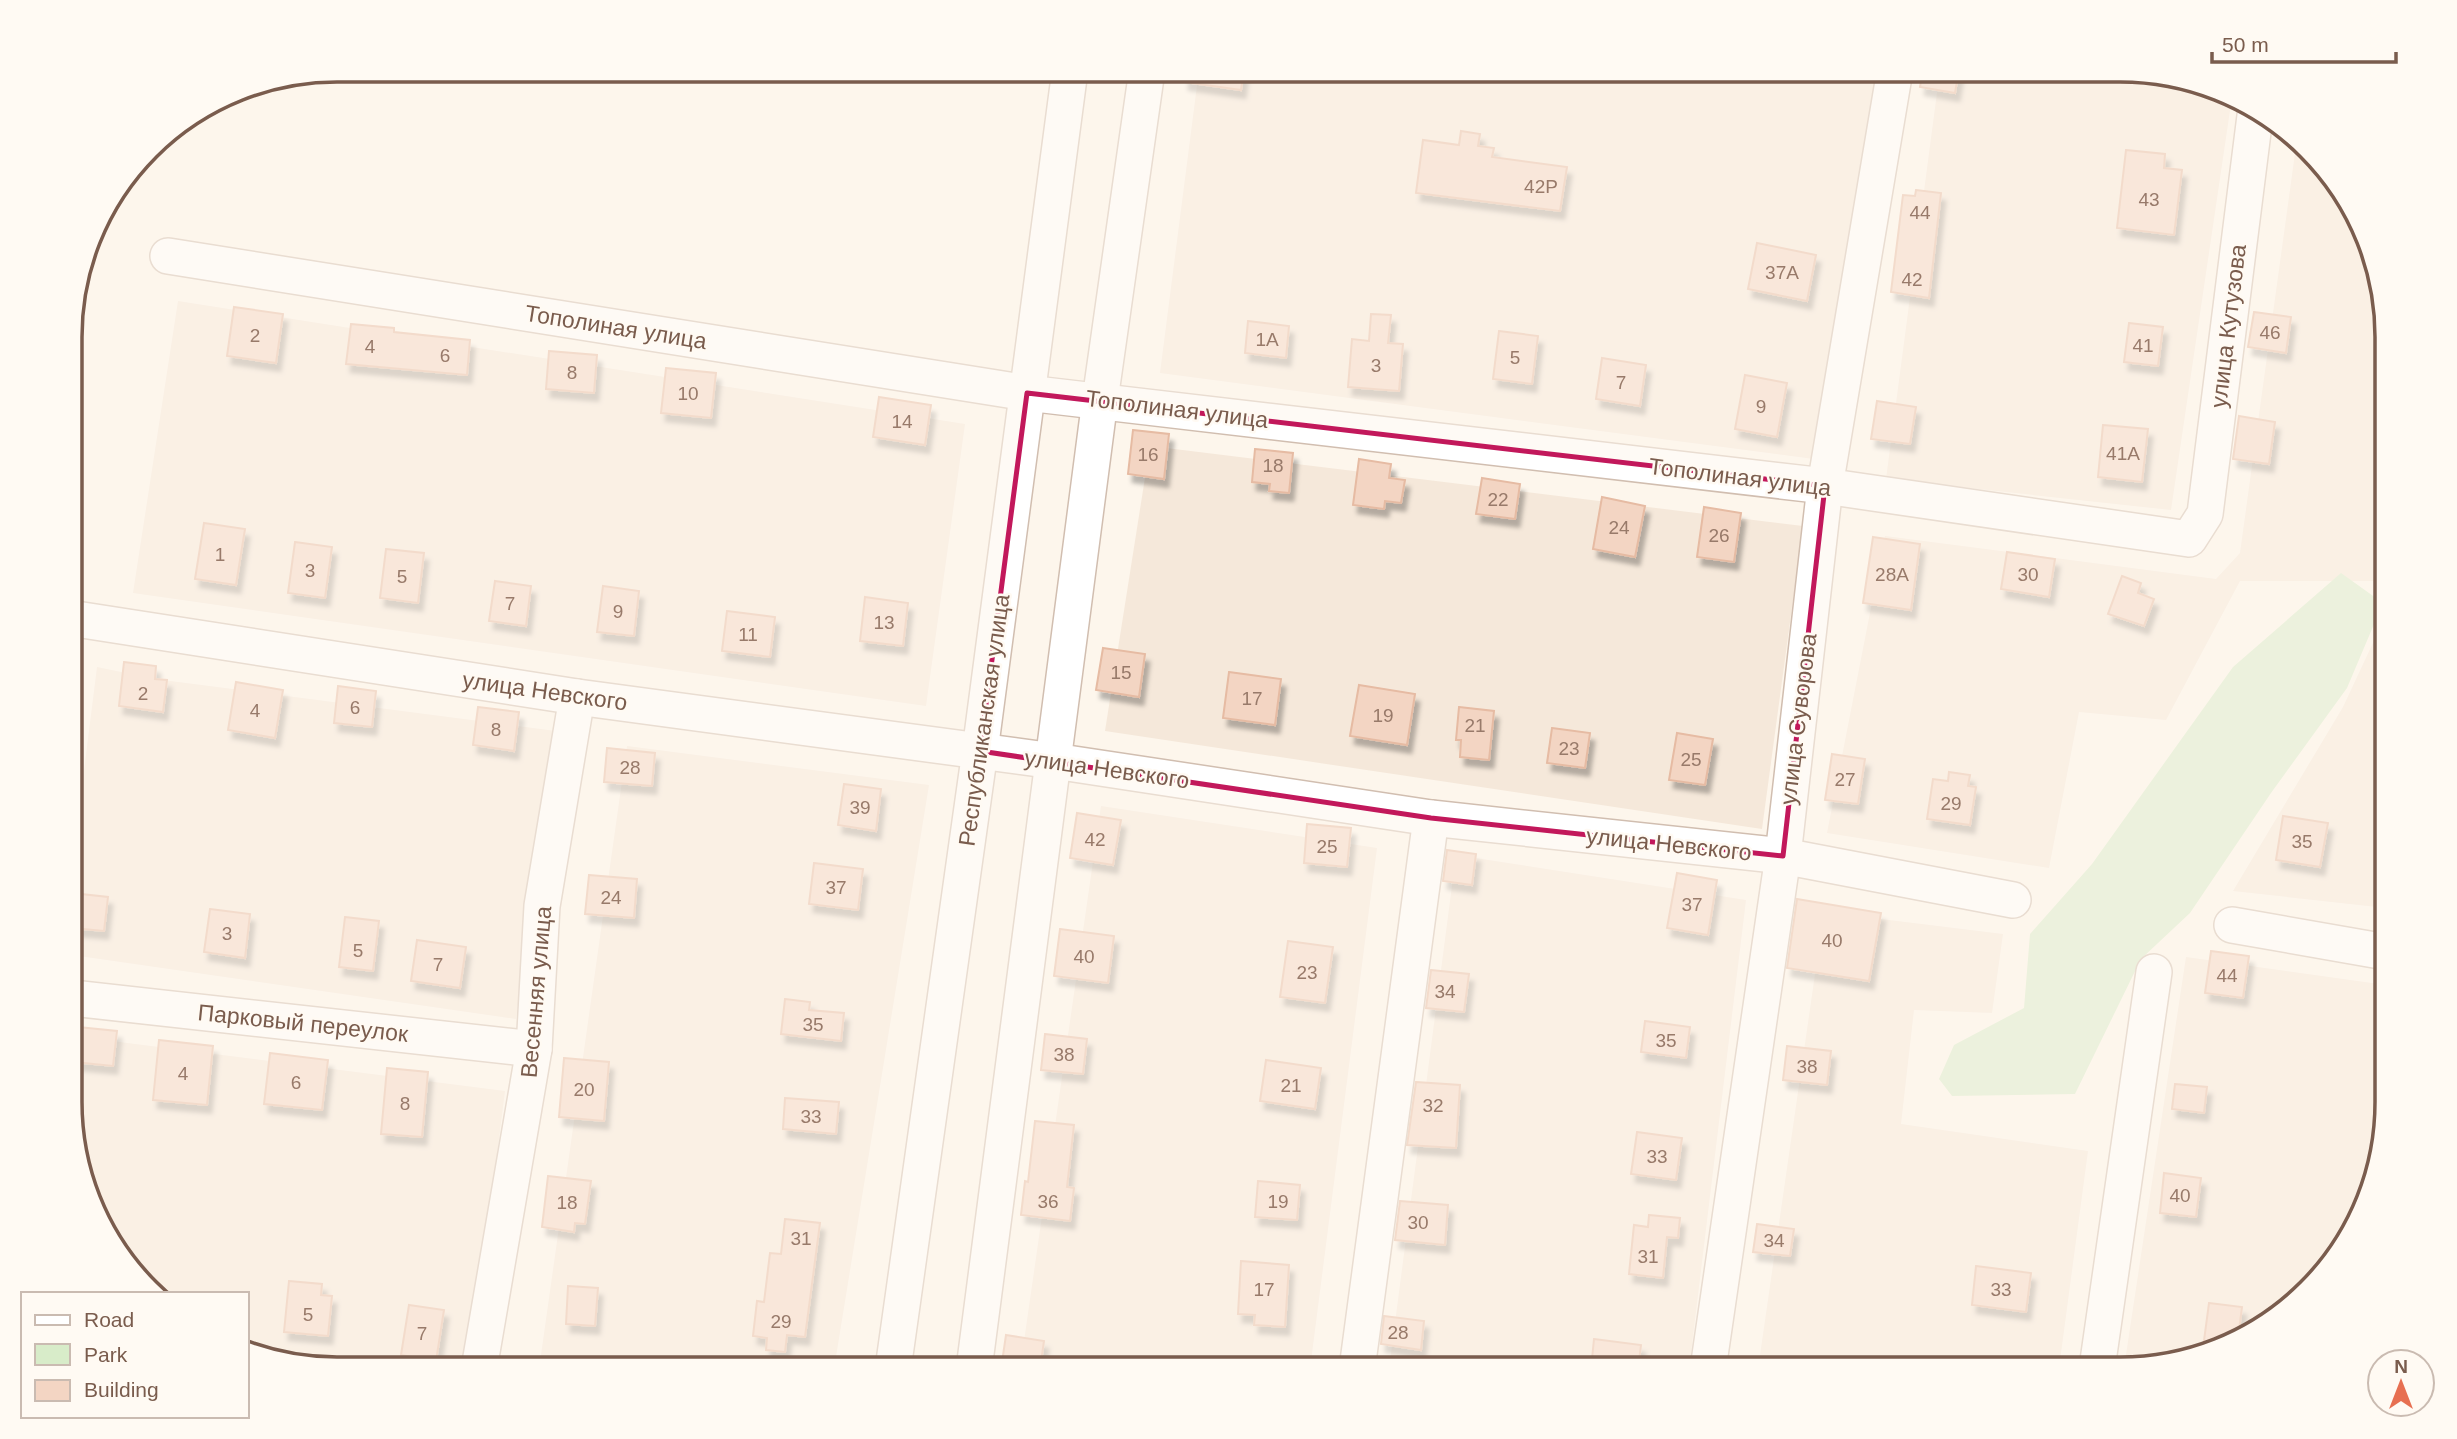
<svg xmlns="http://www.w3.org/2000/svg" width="2457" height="1439" viewBox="0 0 2457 1439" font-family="Arial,sans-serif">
<defs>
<filter id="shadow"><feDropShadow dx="4.5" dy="8" stdDeviation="2" flood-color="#0004"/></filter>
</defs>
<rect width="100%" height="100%" fill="#fdf6ec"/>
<g fill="#f5e8da">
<polygon points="1199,70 1878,70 1829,461 1160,373"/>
<polygon points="1940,70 2120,70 2189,79 2232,97 2171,510 1886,479"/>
<polygon points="2296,146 2342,189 2373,252 2386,319 2386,581 2240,581 2166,720 2079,712 2049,868 1827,833 1885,536 2216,579 2240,553"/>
<polygon points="178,301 965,424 926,706 133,593"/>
<polygon points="1150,446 1803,526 1762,829 1105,731"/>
<polygon points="2386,615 2386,908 2233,891 2343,707"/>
<polygon points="97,667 155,679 556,731 516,1019 72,955 72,866"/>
<polygon points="627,746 929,785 834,1369 539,1369"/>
<polygon points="1101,806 1377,848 1310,1369 1020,1369"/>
<polygon points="1456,855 1746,900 1689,1369 1389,1369"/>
<polygon points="1824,912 2003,934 1992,1013 1914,1010 1901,1124 2088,1151 2059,1368 1758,1369"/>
<polygon points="2186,957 2386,985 2386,1119 2351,1236 2308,1291 2254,1333 2137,1368 2124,1368"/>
<polygon points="72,1036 505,1091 470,1369 419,1369 247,1349 247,1294 161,1294 115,1250 72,1136"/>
</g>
<polygon fill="#d8ecc9" points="2341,573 2383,603 2347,688 2271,793 2190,913 2141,959 2075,1094 1952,1096 1939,1079 1954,1045 2024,1008 2030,934 2092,864 2233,667"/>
<g fill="#f3d5c3" stroke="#e6bba3" stroke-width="2" filter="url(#shadow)">
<polygon points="1185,70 1244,70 1241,90 1184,82"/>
<polygon points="1923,70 1959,70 1955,93 1920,87"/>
<polygon points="1461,131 1480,134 1478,146 1494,148 1492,157 1567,167 1560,211 1416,193 1423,140 1459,145"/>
<polygon points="2126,150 2165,154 2164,168 2182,170 2174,235 2117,228"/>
<polygon points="1916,190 1941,193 1929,298 1891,292 1903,195 1915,196"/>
<polygon points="1757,243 1816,255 1807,301 1748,289"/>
<polygon points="234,307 283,314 276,363 227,356"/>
<polygon points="2254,312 2291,317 2286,353 2248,347"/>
<polygon points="1371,314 1391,315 1388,343 1403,344 1399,391 1348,387 1352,339 1369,341"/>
<polygon points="1248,321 1289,326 1286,358 1245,353"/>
<polygon points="2129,323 2163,327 2158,366 2124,362"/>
<polygon points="351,324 394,328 394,332 470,340 467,375 346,364"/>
<polygon points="1499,331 1538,336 1532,384 1493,379"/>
<polygon points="549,351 597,355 594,393 546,389"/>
<polygon points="1602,358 1646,365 1640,406 1596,399"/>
<polygon points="666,368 716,373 711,418 661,413"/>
<polygon points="1745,375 1787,383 1777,437 1735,429"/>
<polygon points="879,397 931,405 925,445 873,437"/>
<polygon points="1877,401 1916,407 1910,444 1871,439"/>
<polygon points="2239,416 2275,422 2269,464 2233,459"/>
<polygon points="2103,425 2148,429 2142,482 2098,477"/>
<polygon points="1133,430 1169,434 1164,479 1128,474"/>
<polygon points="1255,449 1293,453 1289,493 1269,491 1270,484 1252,482"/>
<polygon points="1359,459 1391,464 1389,478 1405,480 1401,503 1385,501 1384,509 1353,505"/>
<polygon points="1482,478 1520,484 1515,519 1476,514"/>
<polygon points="1602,497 1645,506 1635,557 1593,549"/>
<polygon points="1704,507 1741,513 1734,562 1697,557"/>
<polygon points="204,523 245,529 236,585 195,579"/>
<polygon points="1873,537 1920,544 1911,610 1863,603"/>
<polygon points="295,542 332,547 325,598 288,593"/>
<polygon points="386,549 424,553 418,603 380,598"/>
<polygon points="2007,552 2055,559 2049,597 2001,589"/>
<polygon points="2122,576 2141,583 2138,593 2154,599 2144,626 2108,614"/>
<polygon points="495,581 531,586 526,626 489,621"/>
<polygon points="603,586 639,591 634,636 597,632"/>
<polygon points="865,597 908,603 903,646 860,641"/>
<polygon points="727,611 775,617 770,657 722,651"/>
<polygon points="1103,648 1145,654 1139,697 1096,690"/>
<polygon points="124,662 156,666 155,679 167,680 163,712 119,706"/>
<polygon points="1229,672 1281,679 1275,725 1223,718"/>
<polygon points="236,682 283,690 275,738 228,730"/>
<polygon points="1359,685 1415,694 1407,745 1350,736"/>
<polygon points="338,686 376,691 372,727 334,723"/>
<polygon points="478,707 519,712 514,751 473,745"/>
<polygon points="1459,707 1494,711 1489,760 1460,757 1461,740 1456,740"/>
<polygon points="1552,728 1590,733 1585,768 1547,763"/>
<polygon points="1677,733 1713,739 1705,785 1669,780"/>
<polygon points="607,748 655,753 652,786 604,782"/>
<polygon points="1832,754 1865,759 1858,804 1825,800"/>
<polygon points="1949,772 1970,775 1968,786 1976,787 1970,825 1927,819 1933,779 1948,781"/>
<polygon points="844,784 881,789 876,831 838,825"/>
<polygon points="1077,813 1121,820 1113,865 1070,858"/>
<polygon points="2283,816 2328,823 2320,867 2276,860"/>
<polygon points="1307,824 1351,828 1347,867 1304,863"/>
<polygon points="1447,850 1476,854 1472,885 1443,881"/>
<polygon points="814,863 863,869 858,910 809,904"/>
<polygon points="1677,873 1717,880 1708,935 1667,928"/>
<polygon points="589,875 637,879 634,918 585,914"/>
<polygon points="72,893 108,897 104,931 72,928"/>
<polygon points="1797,899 1881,913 1869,981 1787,968"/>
<polygon points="210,909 250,914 245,958 204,952"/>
<polygon points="345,917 379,921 373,971 339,967"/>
<polygon points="1060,929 1114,936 1108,983 1054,976"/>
<polygon points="417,940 466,947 460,988 411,981"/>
<polygon points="1288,941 1333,947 1325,1003 1280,997"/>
<polygon points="2211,951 2249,956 2243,998 2205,993"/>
<polygon points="1431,970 1469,974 1464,1012 1426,1008"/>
<polygon points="785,999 810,1002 809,1010 844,1013 841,1041 781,1034"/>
<polygon points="1645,1021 1690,1027 1686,1058 1641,1052"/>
<polygon points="78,1027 117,1031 113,1066 74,1062"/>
<polygon points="1045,1034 1087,1039 1083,1074 1041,1070"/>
<polygon points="159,1040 213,1046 207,1105 153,1100"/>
<polygon points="1787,1046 1831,1051 1827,1085 1783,1080"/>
<polygon points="270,1053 328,1060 322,1110 264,1104"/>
<polygon points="564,1058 609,1062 604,1121 559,1117"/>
<polygon points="1266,1060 1321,1068 1315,1109 1260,1101"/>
<polygon points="387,1068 428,1072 422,1137 381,1134"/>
<polygon points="1416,1082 1460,1085 1456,1148 1407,1145"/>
<polygon points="2175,1084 2207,1087 2204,1113 2172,1109"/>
<polygon points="785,1098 839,1102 836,1134 783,1129"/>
<polygon points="1035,1121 1074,1125 1067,1187 1074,1188 1070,1221 1021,1215 1025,1181 1028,1182"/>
<polygon points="1637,1132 1682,1138 1676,1180 1631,1174"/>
<polygon points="2164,1173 2201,1178 2196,1217 2160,1213"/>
<polygon points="548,1176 591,1181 585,1224 575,1223 574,1232 542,1227"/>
<polygon points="1258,1181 1300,1185 1297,1220 1255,1217"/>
<polygon points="1400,1201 1448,1205 1445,1245 1395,1240"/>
<polygon points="1649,1215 1680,1218 1678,1238 1667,1237 1663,1278 1629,1274 1634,1225 1648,1227"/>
<polygon points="785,1219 820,1223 805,1337 787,1335 785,1352 766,1350 767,1338 753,1336 757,1301 764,1302 770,1253 781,1254"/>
<polygon points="1757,1224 1794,1229 1790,1256 1753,1252"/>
<polygon points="1241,1261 1289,1265 1285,1327 1254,1325 1255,1315 1238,1314"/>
<polygon points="1976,1266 2031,1273 2026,1312 1972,1305"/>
<polygon points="289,1281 322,1284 321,1295 332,1296 328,1336 284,1332"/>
<polygon points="568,1286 598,1288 595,1326 566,1324"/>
<polygon points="2209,1303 2242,1307 2238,1338 2203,1348"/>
<polygon points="409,1305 444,1310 436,1361 401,1355"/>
<polygon points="1384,1316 1424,1321 1421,1350 1381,1344"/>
<polygon points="1006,1335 1044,1341 1040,1369 1001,1369"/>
<polygon points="1594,1339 1641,1345 1638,1369 1591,1369"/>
</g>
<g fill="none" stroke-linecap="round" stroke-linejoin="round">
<g stroke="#d1beb0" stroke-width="38">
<g id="minor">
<polyline points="168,256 1027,393 1825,486 2189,539 2205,514 2256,108"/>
<polyline points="76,619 577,697 1054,761 1431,818 1783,856 2013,900"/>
<polyline points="2232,925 2386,952"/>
<polyline points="72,998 534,1049"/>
<polyline points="2097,1368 2154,972"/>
<polyline points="479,1369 534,1049 542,906 577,697"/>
<polyline points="893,1369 980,751 1070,70"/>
<polyline points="974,1369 1100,400 1147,70"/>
<polyline points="1357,1369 1431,818"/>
<polyline points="1708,1369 1783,856 1825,486 1895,70"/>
</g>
</g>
<use href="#minor" stroke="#fff" stroke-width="35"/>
</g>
<path d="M0 0H2457V1439H0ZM1027,393L1825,486L1783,856L1431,818L980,751Z" fill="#fdf6ec" fill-opacity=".55" fill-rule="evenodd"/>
<path fill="none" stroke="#c2185b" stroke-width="5" stroke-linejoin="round" d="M1027,393L1825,486L1783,856L1431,818L980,751Z"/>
<g text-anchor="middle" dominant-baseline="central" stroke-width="5" stroke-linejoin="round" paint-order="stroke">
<g font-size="19" fill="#987a6a">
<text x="1541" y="186">42Р</text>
<text x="2149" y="199">43</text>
<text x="1920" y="212">44</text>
<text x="1782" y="272">37А</text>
<text x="1912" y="279">42</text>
<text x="2270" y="332">46</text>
<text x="255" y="335">2</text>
<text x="1267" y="339">1А</text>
<text x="2143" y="345">41</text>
<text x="370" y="346">4</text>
<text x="445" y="355">6</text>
<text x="1515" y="357">5</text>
<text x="1376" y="365">3</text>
<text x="572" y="372">8</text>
<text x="1621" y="382">7</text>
<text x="688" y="393">10</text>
<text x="1761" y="406">9</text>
<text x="902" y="421">14</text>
<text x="2123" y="453">41А</text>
<text x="1148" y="454">16</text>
<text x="1273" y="465">18</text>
<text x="1498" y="499">22</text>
<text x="1619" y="527">24</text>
<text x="1719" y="535">26</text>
<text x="220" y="554">1</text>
<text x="310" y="570">3</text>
<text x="1892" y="574">28А</text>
<text x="2028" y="574">30</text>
<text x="402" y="576">5</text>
<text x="510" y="603">7</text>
<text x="618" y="611">9</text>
<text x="884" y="622">13</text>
<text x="748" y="634">11</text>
<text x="1121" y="672">15</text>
<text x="143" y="693">2</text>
<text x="1252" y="698">17</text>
<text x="355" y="707">6</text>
<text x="255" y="710">4</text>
<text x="1383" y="715">19</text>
<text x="1475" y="725">21</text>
<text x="496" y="729">8</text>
<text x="1569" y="748">23</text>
<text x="1691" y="759">25</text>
<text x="630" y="767">28</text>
<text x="1845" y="779">27</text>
<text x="1951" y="803">29</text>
<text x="860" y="807">39</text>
<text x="1095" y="839">42</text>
<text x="2302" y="841">35</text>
<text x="1327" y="846">25</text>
<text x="836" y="887">37</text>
<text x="611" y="897">24</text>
<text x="1692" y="904">37</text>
<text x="227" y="933">3</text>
<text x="1832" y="940">40</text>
<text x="358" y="950">5</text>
<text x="1084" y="956">40</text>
<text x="438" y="964">7</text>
<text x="1307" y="972">23</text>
<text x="2227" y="975">44</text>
<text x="1445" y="991">34</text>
<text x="813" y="1024">35</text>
<text x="1666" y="1040">35</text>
<text x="1064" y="1054">38</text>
<text x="1807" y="1066">38</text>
<text x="183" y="1073">4</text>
<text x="296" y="1082">6</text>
<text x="1291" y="1085">21</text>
<text x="584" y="1089">20</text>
<text x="405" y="1103">8</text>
<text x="1433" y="1105">32</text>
<text x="811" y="1116">33</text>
<text x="1657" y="1156">33</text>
<text x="2180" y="1195">40</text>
<text x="1048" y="1201">36</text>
<text x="1278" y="1201">19</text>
<text x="567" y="1202">18</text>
<text x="1418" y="1222">30</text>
<text x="801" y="1238">31</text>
<text x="1774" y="1240">34</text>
<text x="1648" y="1256">31</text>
<text x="1264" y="1289">17</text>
<text x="2001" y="1289">33</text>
<text x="308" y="1314">5</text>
<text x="781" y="1321">29</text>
<text x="1398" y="1332">28</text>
<text x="422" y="1333">7</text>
</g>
<g font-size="23" fill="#7a5c4d" stroke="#fffaf3">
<text transform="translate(2228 326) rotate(-83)">улица Кутузова</text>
<text transform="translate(616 327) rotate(9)">Тополиная улица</text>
<text transform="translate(1177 409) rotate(7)">Тополиная улица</text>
<text transform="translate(1740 477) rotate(7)">Тополиная улица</text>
<text transform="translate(545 691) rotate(8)">улица Невского</text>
<text transform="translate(1798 719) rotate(-83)">улица Суворова</text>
<text transform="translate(984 720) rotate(-82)">Республиканская улица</text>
<text transform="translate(1107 769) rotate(8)">улица Невского</text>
<text transform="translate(1669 844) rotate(6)">улица Невского</text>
<text transform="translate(536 992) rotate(-85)">Весенняя улица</text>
<text transform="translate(303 1023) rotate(6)">Парковый переулок</text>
</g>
</g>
<path d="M0 0H2457V1439H0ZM337 82H2120A255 255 0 0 1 2375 337V1102A255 255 0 0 1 2120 1357H337A255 255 0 0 1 82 1102V337A255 255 0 0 1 337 82Z" fill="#fffaf3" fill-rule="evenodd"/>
<path fill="none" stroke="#7a5c4d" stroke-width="3.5" d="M337 82H2120A255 255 0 0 1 2375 337V1102A255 255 0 0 1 2120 1357H337A255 255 0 0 1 82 1102V337A255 255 0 0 1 337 82Z"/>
<rect x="21" y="1292" width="228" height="126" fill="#fffaf3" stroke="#cabbb1" stroke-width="2"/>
<rect x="35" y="1315" width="35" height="10" fill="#ffffff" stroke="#cabbb1" stroke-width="2"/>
<text x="84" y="1327" font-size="21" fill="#7a5c4d">Road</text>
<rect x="35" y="1344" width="35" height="21" fill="#d8ecc9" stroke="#cabbb1" stroke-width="2"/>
<text x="84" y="1362" font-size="21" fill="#7a5c4d">Park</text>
<rect x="35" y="1380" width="35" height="21" fill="#f3d5c3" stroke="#cabbb1" stroke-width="2"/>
<text x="84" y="1397" font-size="21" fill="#7a5c4d">Building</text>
<g transform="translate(2401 1383)"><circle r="33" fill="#fffaf3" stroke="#cabbb1" stroke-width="2"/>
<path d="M0-5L12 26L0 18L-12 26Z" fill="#e76f51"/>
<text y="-10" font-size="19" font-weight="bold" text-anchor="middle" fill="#7a5c4d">N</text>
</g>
<path d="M2212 52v10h184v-10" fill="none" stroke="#7a5c4d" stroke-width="3.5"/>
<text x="2222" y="52" font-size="21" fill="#7a5c4d" stroke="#fffaf3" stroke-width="5" paint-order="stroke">50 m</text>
</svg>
